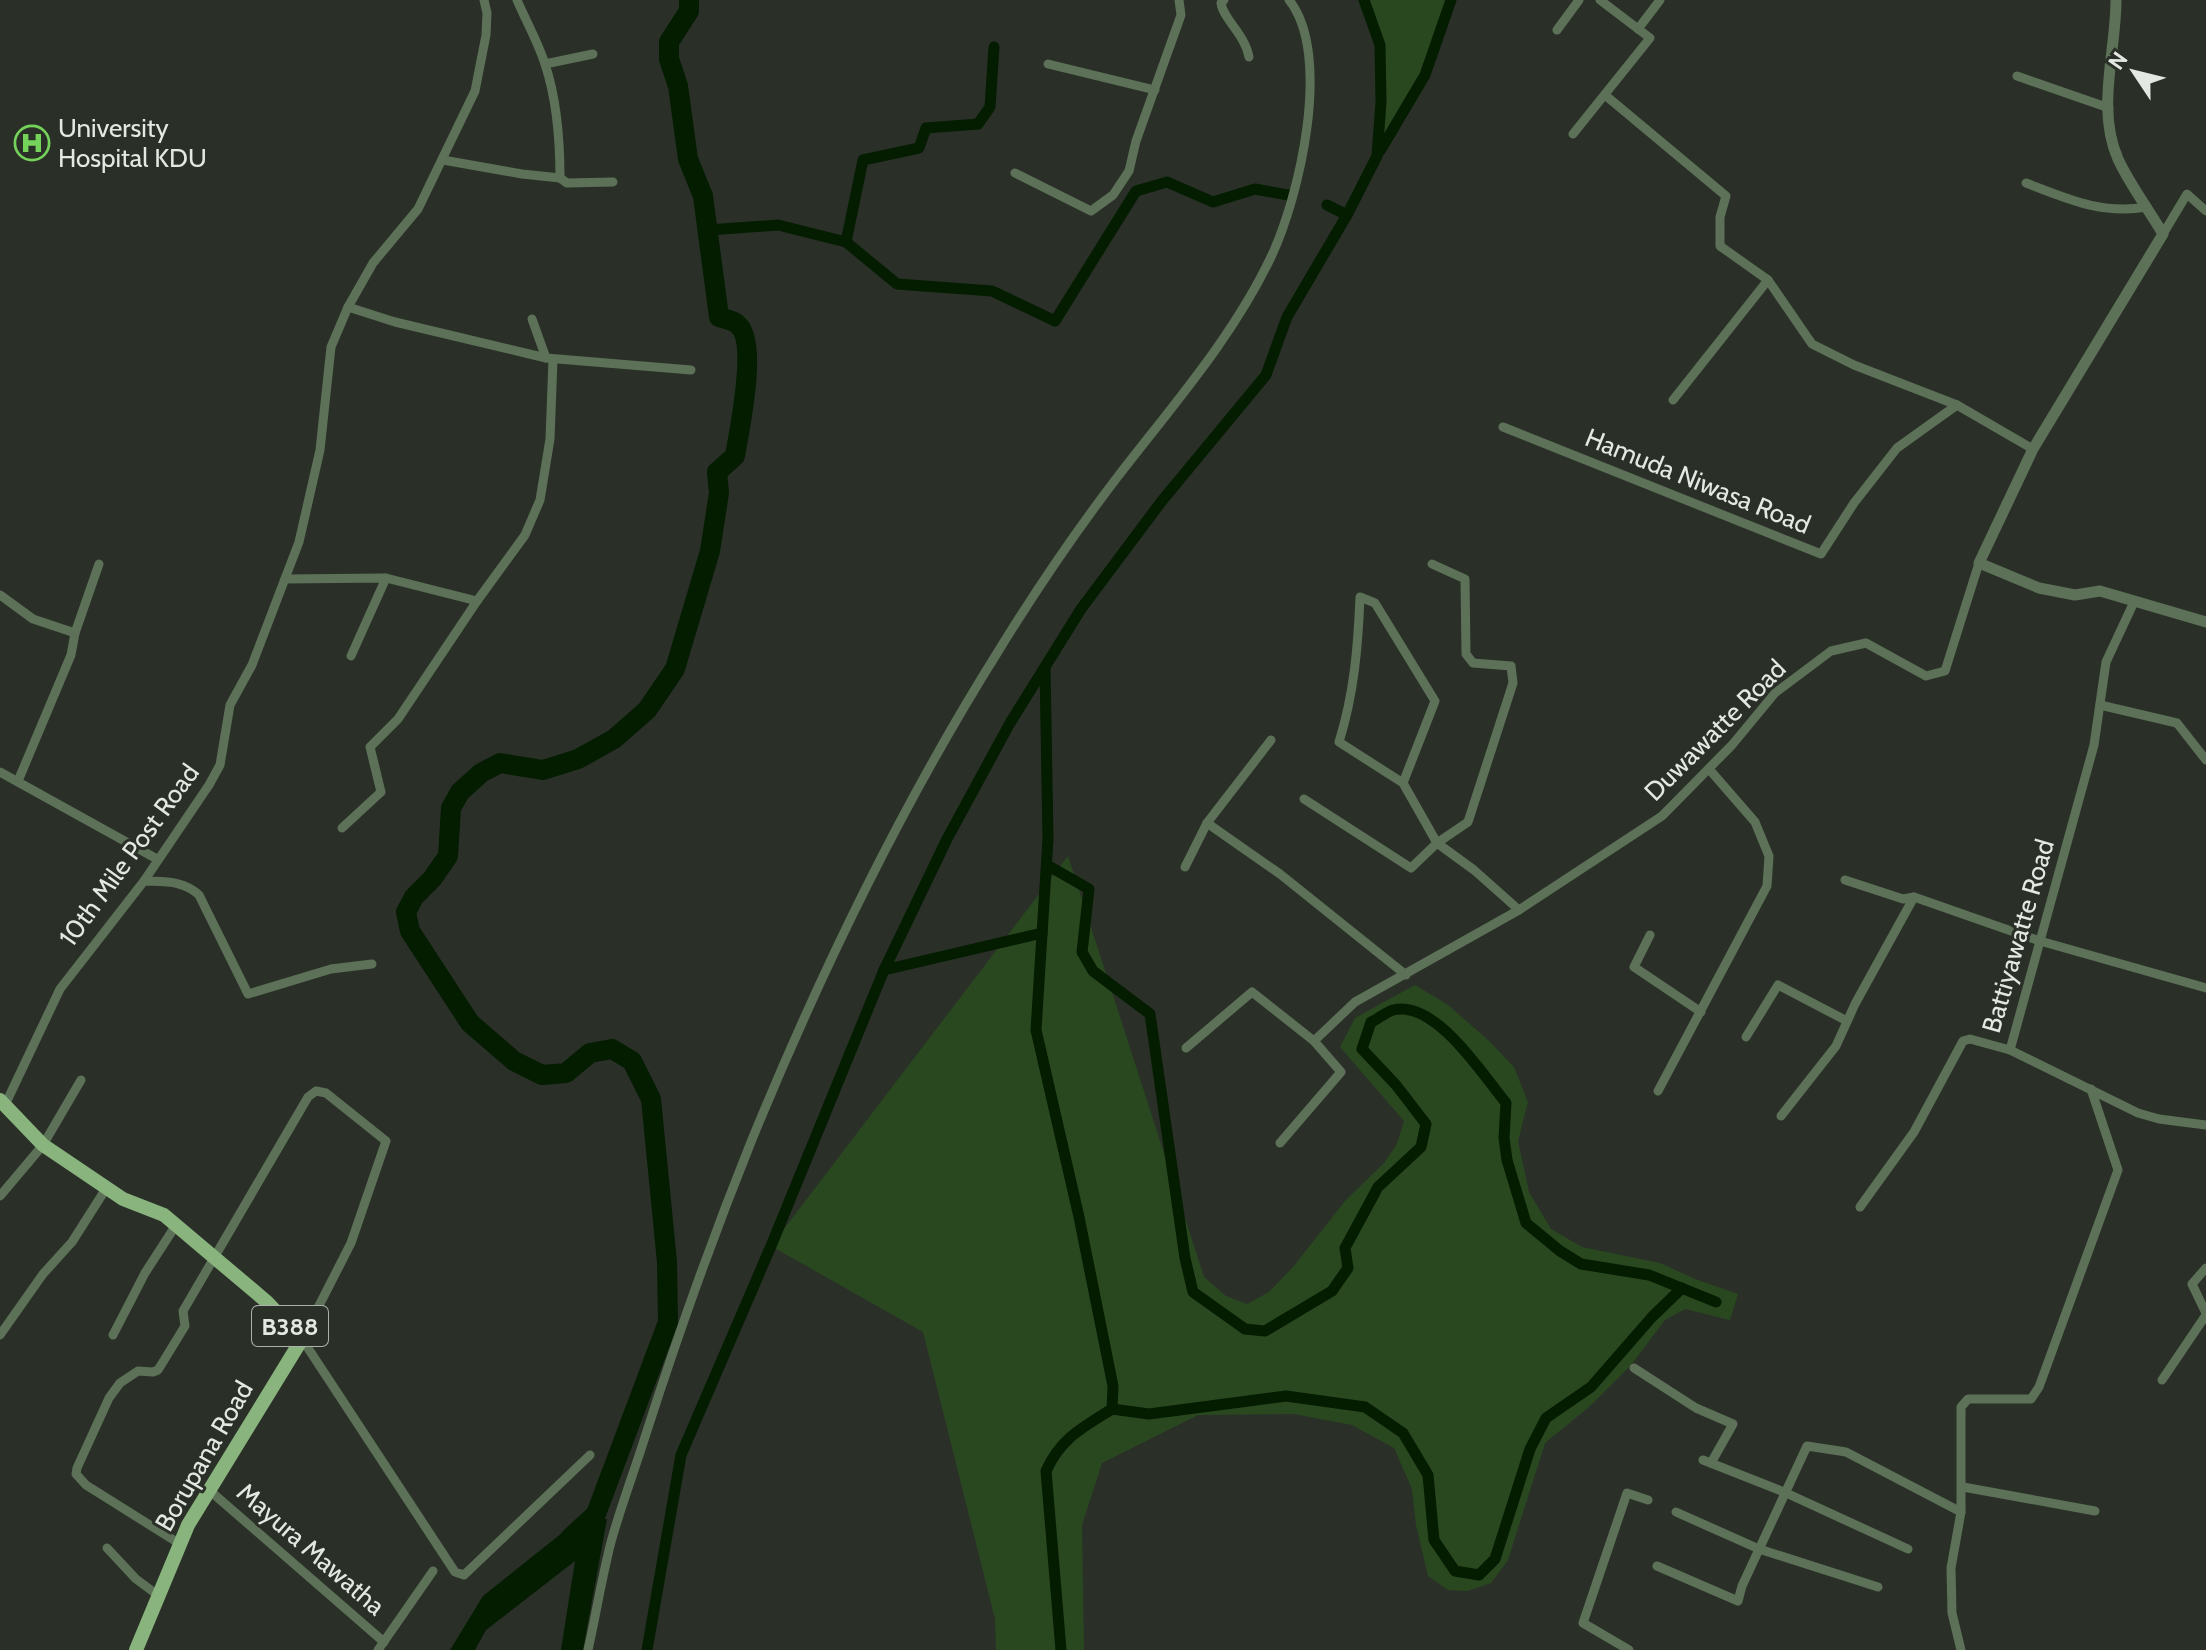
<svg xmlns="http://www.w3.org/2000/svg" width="2206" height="1650" viewBox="0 0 2206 1650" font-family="Cabin,sans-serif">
<rect width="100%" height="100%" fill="#2a3028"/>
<g fill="#294820">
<polygon points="1368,0 1447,0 1422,73 1384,136 1383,43"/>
<polygon points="1068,856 1204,1277 1226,1296 1247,1304 1269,1292 1293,1267 1345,1201 1384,1163 1397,1144 1404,1121 1340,1047 1355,1018 1415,985 1448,1005 1488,1040 1514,1067 1528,1102 1518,1141 1529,1192 1551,1229 1582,1247 1660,1263 1695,1279 1738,1294 1730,1320 1685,1309 1665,1320 1631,1365 1589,1407 1545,1443 1508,1560 1491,1583 1467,1591 1448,1590 1428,1576 1416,1525 1412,1489 1394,1448 1352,1425 1294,1414 1198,1415 1102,1463 1082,1525 1084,1650 996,1650 995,1619 923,1332 771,1246"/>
</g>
<polygon fill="#041c00" points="607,1519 583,1650 561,1650 575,1561 486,1630 475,1650 450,1650 483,1596 577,1521"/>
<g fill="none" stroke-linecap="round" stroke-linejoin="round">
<g stroke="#041c00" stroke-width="11">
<polyline points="1380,151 1425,75 1451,0"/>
<polyline points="1327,205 1347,215"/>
<polyline points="708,230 778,225 846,242 897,284 992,291 1055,321 1136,191 1167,182 1213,202 1255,189 1288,195"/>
<polyline points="846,242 863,160 919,148 926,128 978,124 990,107 994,47"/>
<path d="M1045,667L1048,839L1036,1030L1079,1217L1113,1386L1112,1409C1082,1428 1061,1438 1046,1471L1061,1650"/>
<path d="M1047,865L1089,889L1082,952L1093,971L1150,1014L1185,1258L1193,1292L1245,1329L1265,1331L1332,1291L1348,1268L1345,1248L1378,1187L1421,1147L1426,1124L1396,1085L1362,1049L1371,1022C1378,1019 1386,1012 1393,1010C1435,999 1483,1075 1506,1103L1504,1138L1507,1160L1526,1223L1560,1251L1581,1264L1649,1275L1716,1302"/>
<polyline points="884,970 1042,933"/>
<polyline points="1112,1409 1149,1414 1286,1396 1365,1407 1403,1433 1428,1475 1434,1540 1455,1571 1479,1575 1495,1559 1530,1449 1546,1418 1591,1387 1652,1317 1682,1288"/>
<polyline points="647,1650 681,1455 771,1246 884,970 947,839 1010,723 1081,609 1161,502 1266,375 1287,317 1347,215 1377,156 1381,102 1380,45 1364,0"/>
</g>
<path stroke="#041c00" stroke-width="20" d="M570,1538L596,1514L668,1322L667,1262L651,1099L632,1061L612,1049L590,1053L566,1073L542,1075L514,1061L470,1023L410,931L406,912L414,897L432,879L448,856L451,808L460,792L481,773L500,763L543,770L578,759L614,739L647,710L675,669L710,551L719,493L717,472L735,456C739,431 759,340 737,324C733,320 724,319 719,317L703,196L688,159L678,86L669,59V42L689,11V0"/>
<g stroke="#5c7157" stroke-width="9">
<path d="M1224,0L1221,3C1223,19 1245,34 1249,57"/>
<polyline points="1638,29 1660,0"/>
<polyline points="1557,30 1579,0"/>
<polyline points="545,64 593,54"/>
<polyline points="1048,64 1155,90"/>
<polyline points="2017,76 2109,108"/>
<polyline points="1605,95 1726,196 1720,217 1720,246 1768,280 1812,344 1854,365 1957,405 2033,449"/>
<polyline points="1573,134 1650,38 1600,0"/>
<path d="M443,160L522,174L560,178C560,141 557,100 545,64C538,42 526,21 517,0"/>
<polyline points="1015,173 1091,211 1113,195 1129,171 1136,141 1181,15 1179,0"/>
<polyline points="560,178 567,183 613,182"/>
<path d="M2026,183C2068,199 2102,215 2147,207"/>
<polyline points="2163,234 2187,194 2206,211"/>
<polyline points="348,307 395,322 546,358 691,370"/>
<polyline points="532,319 546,358"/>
<polyline points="1673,400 1768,280"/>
<polyline points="1503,427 1821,554 1854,503 1897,448 1957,405"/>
<polyline points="285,579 386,578 477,601 398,719 370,747 381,792 342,828"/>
<polyline points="0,595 33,619 75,633"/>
<polyline points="477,601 525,535 540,500 550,439 553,359"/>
<polyline points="351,656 386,578"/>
<polyline points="2100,705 2177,723 2206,760"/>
<polyline points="1271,740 1207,823 1280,874 1406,975"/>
<polyline points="0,772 157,859"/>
<polyline points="18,781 71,655 75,633 99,564"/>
<path d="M1403,783L1339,742C1354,694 1358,647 1360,597L1375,603L1435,701L1403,783L1437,843L1474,870L1519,910"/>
<polyline points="1304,799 1411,868 1437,843 1468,822 1513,683 1511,666 1473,663 1466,654 1465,579 1432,564"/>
<polyline points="1185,867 1207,823"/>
<polyline points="1845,880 1903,899 1914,897 2040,941 2206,988"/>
<path d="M144,881C165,882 183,880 199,895L248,994L331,969L372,964"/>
<polyline points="1650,935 1634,967 1701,1012"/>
<polyline points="1746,1037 1778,985 1847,1021"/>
<polyline points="1314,1041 1355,1002 1519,910 1662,816 1732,745 1775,693 1831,651 1866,643 1926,676 1945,671 1979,563"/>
<polyline points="1186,1048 1252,992 1314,1041 1341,1072 1280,1143"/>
<polyline points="2010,1050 2138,1113 2159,1119 2206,1125"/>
<polyline points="1658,1091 1767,886 1769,856 1755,822 1709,769"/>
<polyline points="5,1105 60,989 144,881 209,785 220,765 230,705 252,665 299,542 320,450 331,347 348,307 373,263 418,209 475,91 486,35 487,13 484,0"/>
<polyline points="1781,1116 1836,1046 1855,1004 1914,897"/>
<polyline points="0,1196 43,1145 81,1080"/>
<polyline points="1860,1207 1914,1132 1963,1041 1970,1039 2010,1050 2094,745 2106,662 2134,602"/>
<polyline points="2206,1268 2192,1284 2206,1313"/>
<polyline points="0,1335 43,1274 72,1242 107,1187"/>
<polyline points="113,1335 145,1273 176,1225"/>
<polyline points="1634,1368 1696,1408 1733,1424 1711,1463"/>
<polyline points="2162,1380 2206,1315"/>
<polyline points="1703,1460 1784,1492 1908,1549"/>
<polyline points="1963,1487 2095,1511"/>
<polyline points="209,1490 384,1642"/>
<polyline points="1676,1512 1759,1549 1878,1587"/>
<polyline points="180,1544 86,1485 76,1474 77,1468 109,1398 120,1383 138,1371 153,1372 158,1370 185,1326 183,1311 308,1097 316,1091 326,1093 386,1141 351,1243 302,1339 455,1572 464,1575 590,1455"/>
<polyline points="107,1548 136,1579 159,1596"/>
<polyline points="1657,1566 1738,1601 1742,1586 1807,1446 1846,1452 1961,1512"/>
<polyline points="378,1650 433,1571"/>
<path d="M588,1650C596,1614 602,1577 611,1542C621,1506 634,1472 645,1437C677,1337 712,1239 751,1142C821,971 901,806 999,650C1036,590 1076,531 1119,475C1173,405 1233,337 1271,257C1299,198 1333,55 1289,0"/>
<polyline points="1629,1650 1583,1623 1627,1493 1648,1500"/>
<polyline points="1961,1650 1952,1613 1951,1568 1961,1512 1961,1407 1968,1399 2031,1399 2039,1387 2118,1170 2091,1089"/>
</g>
<path stroke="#5c7157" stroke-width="11" d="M2116,0C2116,52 2096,109 2118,159C2130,185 2149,210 2163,234L2033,449L1979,563L2039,588L2075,595L2100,591L2206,622"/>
<polyline stroke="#89b47d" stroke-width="14" points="0,1100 43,1145 123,1199 164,1215 267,1302 302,1339 188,1525 136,1650"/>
</g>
<defs>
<g id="hospital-ring" transform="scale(1.8)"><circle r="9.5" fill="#2a3028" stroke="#75d25a" stroke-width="1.5"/><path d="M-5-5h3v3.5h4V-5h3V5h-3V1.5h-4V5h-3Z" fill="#75d25a"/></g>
</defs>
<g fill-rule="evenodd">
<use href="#hospital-ring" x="32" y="143"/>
</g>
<g text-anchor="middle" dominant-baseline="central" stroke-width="6" stroke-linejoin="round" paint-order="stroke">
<rect fill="#2a3028" stroke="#acb1ab" stroke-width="2" x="252" y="1306" width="76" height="40" rx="6"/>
<g font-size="24" font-weight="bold" fill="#e4e8e3">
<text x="290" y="1326">B388</text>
</g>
<g font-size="26" fill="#e4e8e3" stroke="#2a3028" text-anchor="start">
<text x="58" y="128">University<tspan x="58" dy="30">Hospital KDU</tspan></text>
</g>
<g font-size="26" fill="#e4e8e3" stroke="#2a3028">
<text transform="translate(1698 481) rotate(22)">Hamuda Niwasa Road</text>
<text transform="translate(1715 730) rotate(-45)">Duwawatte Road</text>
<text transform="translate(129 855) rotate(-54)">10th Mile Post Road</text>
<text transform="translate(2018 936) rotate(-74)">Battiyawatte Road</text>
<text transform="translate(204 1456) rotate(-60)">Borupana Road</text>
<text transform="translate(311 1549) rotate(41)">Mayura Mawatha</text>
</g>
</g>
<g transform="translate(2134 72) rotate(305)" stroke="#2a3028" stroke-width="6" paint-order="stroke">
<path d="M0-6L14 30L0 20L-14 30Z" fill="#e4e8e3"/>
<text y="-12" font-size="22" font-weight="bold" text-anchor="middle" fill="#e4e8e3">N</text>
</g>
</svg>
